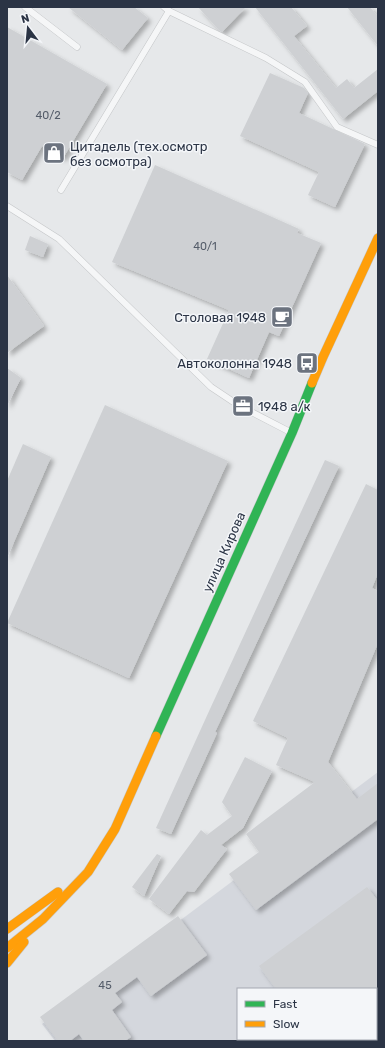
<svg xmlns="http://www.w3.org/2000/svg" width="385" height="1048" viewBox="0 0 385 1048" font-family="Rubik,sans-serif">
<defs>
<filter id="shadow"><feDropShadow dx="3.5" dy="3.5" stdDeviation="2" flood-color="#0004"/></filter>
</defs>
<rect width="100%" height="100%" fill="#e6e8ea"/>
<path fill="#d4d7dd" fill-rule="evenodd" d="M378,772V1041H55L42,1024ZM238,989H376V1039H238Z"/>
<g fill="#ced0d3" filter="url(#shadow)">
<polygon points="68,7 134,7 148,18 122,50"/>
<polygon points="198,7 246,7 222,32 219,30"/>
<polygon points="255,7 291,7 307,26 294,36 336,88 347,79 354,88 378,69 378,91 343,119"/>
<polygon points="347,7 370,7 378,17 378,46"/>
<polygon points="7,27 107,84 63,158 42,146 22,180 7,172"/>
<polygon points="270,73 304,88 308,93 299,113 365,144 335,207 308,195 319,172 240,136"/>
<polygon points="155,165 299,229 297,233 321,243 279,336 269,332 249,378 207,359 229,310 112,262"/>
<polygon points="30,236 48,244 43,257 25,250"/>
<polygon points="7,275 44,326 7,353"/>
<polygon points="7,368 21,378 7,406"/>
<polygon points="105,405 228,461 129,678 7,623"/>
<polygon points="23,444 51,457 7,558 7,481"/>
<polygon points="325,460 339,466 215,732 217,733 171,834 156,828 210,709"/>
<polygon points="366,484 378,490 378,573 372,588 378,591 378,643 328,762 357,799 378,783 378,819 256,910 229,874 259,852 246,834 315,782 276,765 288,738 253,721"/>
<polygon points="245,757 272,771 243,828 221,845 227,849 194,892 187,891 169,914 149,899 201,830 207,835 232,816 222,802"/>
<polygon points="157,854 161,856 144,896 132,887"/>
<polygon points="367,887 378,901 378,989 276,989 259,966"/>
<polygon points="178,916 207,955 151,996 137,977 115,993 122,1002 112,1010 131,1037 125,1041 84,1041 79,1034 70,1041 58,1041 40,1017"/>
</g>
<g fill="none" stroke-linecap="round" stroke-linejoin="round">
<g stroke="#c4c6c8" stroke-width="7">
<g id="lane">
<polyline points="25,7 77,47"/>
<polyline points="169,11 266,58 305,82 337,127 378,145"/>
<polyline points="61,190 169,11 164,7"/>
<polyline points="7,206 59,239 211,387 238,405 292,433"/>
</g>
</g>
<g stroke="#c4c6c8" stroke-width="10">
<polyline id="fast" points="156,736 292,433 312,383"/>
</g>
<g stroke="#c4c6c8" stroke-width="10">
<g id="slow">
<polyline points="312,383 323,357 378,238"/>
<polyline points="7,929 58,892"/>
<polyline points="7,948 43,919 88,872 115,829 156,736"/>
<polyline points="7,963 24,942"/>
</g>
</g>
<use href="#lane" stroke="#f5f6f7" stroke-width="6"/>
<use href="#fast" stroke="#30b455" stroke-width="9"/>
<use href="#slow" stroke="#ff9f0a" stroke-width="9"/>
</g>
<defs>
<g id="shop-square" transform="scale(1.15)"><rect x="-9" y="-9" width="18" height="18" rx="4" fill="#6c737f" stroke="#f4f6f9"/><path d="M-5-2.5h2.3a2.7 3.5 0 0 1 5.4 0H5L5.5 6h-11ZM-1.5-2.5h3a1.5 2.3 0 0 0-3 0Z" fill="#fff"/></g>
<g id="cafe-square" transform="scale(1.15)"><rect x="-9" y="-9" width="18" height="18" rx="4" fill="#6c737f" stroke="#f4f6f9"/><path d="M-5.5-4.5H6V0H3Q3 3.5 0 3.5H-2.5Q-5.5 3.5-5.5 0ZM3-3.2v2h1.7v-2ZM-6 4.5H4V6H-6Z" fill="#fff"/></g>
<g id="bus-square" transform="scale(1.15)"><rect x="-9" y="-9" width="18" height="18" rx="4" fill="#6c737f" stroke="#f4f6f9"/><path d="M-5-6H5V4H4V6H2V4H-2V6H-4V4H-5ZM-3.5-4V0h7V-4ZM-3.5 1.2v1.5H-2V1.2ZM2 1.2v1.5H3.5V1.2Z" fill="#fff"/></g>
<g id="office-square" transform="scale(1.15)"><rect x="-9" y="-9" width="18" height="18" rx="4" fill="#6c737f" stroke="#f4f6f9"/><path d="M-6-3h4V-5.5h4V-3h4V5H-6ZM-1-4.5V-3h2v-1.5ZM-6 0V1H6V0Z" fill="#fff"/></g>
</defs>
<g fill-rule="evenodd">
<use href="#shop-square" x="54" y="153"/>
<use href="#cafe-square" x="282" y="317"/>
<use href="#bus-square" x="307" y="363"/>
<use href="#office-square" x="243" y="406"/>
</g>
<g text-anchor="middle" dominant-baseline="central" stroke-width="3" stroke-linejoin="round" paint-order="stroke">
<g font-size="11" fill="#545c69">
<text x="48" y="115">40/2</text>
<text x="205" y="246">40/1</text>
<text x="105" y="985">45</text>
</g>
<g font-size="13" fill="#2b3445" stroke="#f4f6f9" text-anchor="start">
<text x="70" y="146">Цитадель (тех.осмотр<tspan x="70" dy="15">без осмотра)</tspan></text>
<text x="266" y="317" text-anchor="end">Столовая 1948</text>
<text x="292" y="363" text-anchor="end">Автоколонна 1948</text>
<text x="258" y="406">1948 а/к</text>
</g>
<g font-size="13" fill="#2b3445" stroke="#f4f6f9">
<text transform="translate(224 552) rotate(-66)">улица Кирова</text>
</g>
</g>
<rect width="385" height="1048" fill="none" stroke="#2b3445" stroke-width="16"/>
<rect x="237" y="988" width="140" height="52" fill="#f4f6f9" stroke="#a4a8b1"/>
<rect x="245" y="1001" width="20" height="6" fill="#30b455" stroke="#a4a8b1"/>
<text x="273" y="1008" font-size="12" fill="#2b3445">Fast</text>
<rect x="245" y="1021" width="20" height="6" fill="#ff9f0a" stroke="#a4a8b1"/>
<text x="273" y="1028" font-size="12" fill="#2b3445">Slow</text>
<g transform="translate(28 28) rotate(344)" stroke="#f4f6f9" stroke-width="3" paint-order="stroke">
<path d="M0-3L7 15L0 10L-7 15Z" fill="#2b3445"/>
<text y="-6" font-size="11" font-weight="bold" text-anchor="middle" fill="#2b3445">N</text>
</g>
</svg>
